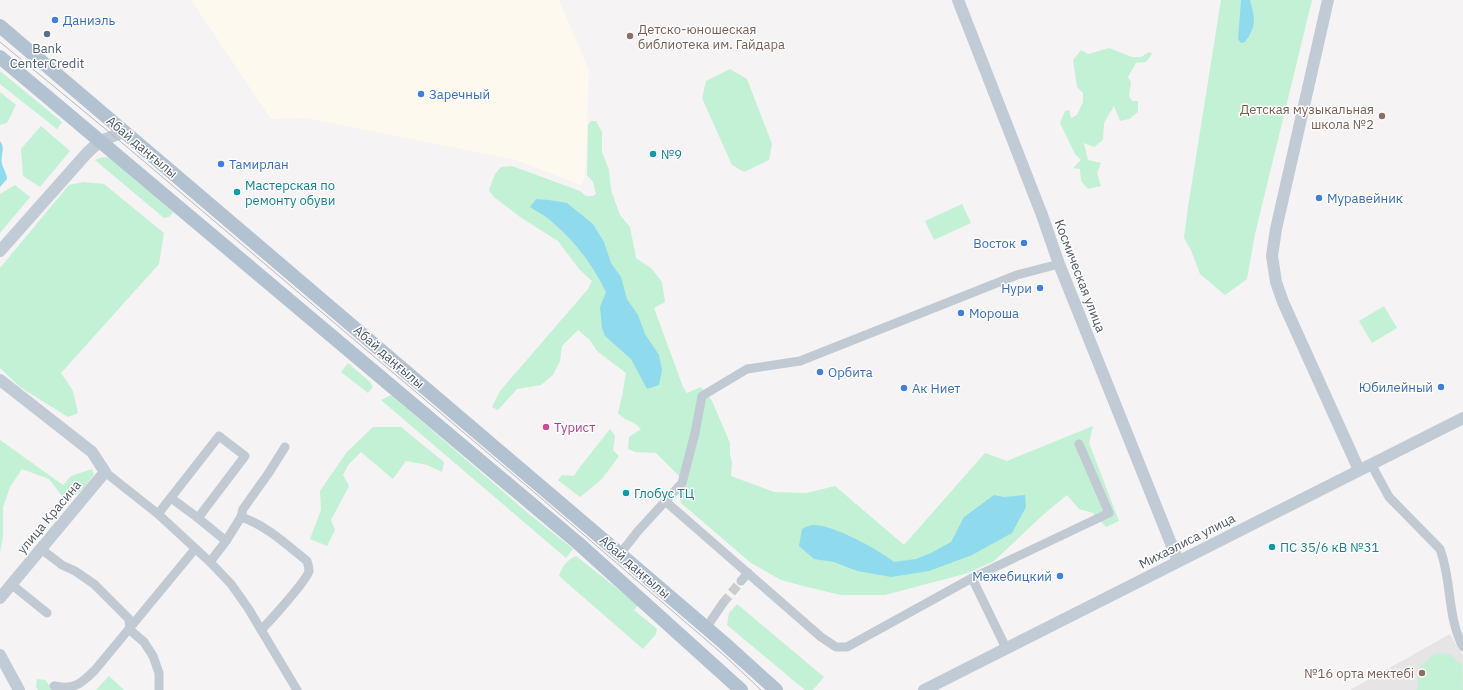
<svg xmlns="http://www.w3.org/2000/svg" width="1463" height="690" viewBox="0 0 1463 690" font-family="'IBM Plex Sans',sans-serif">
<rect width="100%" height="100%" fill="#f5f3f3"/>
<polygon fill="#fdf9ef" points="191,0 559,0 589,70 585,177 581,185 516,160 306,118 271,119"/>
<polygon fill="#e6e4e5" points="1450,634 1463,656 1463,690 1350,690"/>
<g fill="#c3f1d5">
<polygon points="1221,0 1312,0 1255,234 1247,279 1225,295 1200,274 1191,250 1184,238 1188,207"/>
<polygon points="1109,48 1132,57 1141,57 1149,52 1152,54 1146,62 1136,63 1128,77 1131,82 1129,96 1132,101 1138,101 1138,112 1129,119 1120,121 1114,106 1104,123 1103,140 1094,147 1084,143 1088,160 1101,163 1097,173 1101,186 1088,189 1081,181 1080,169 1073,168 1081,160 1075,154 1060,123 1065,111 1069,110 1071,118 1077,115 1083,102 1083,93 1077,87 1073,60 1081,50 1088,54"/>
<polygon points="730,69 747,79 772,144 769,160 744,172 732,165 702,98 706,81"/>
<polygon points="0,71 62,122 57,129 0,84"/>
<polygon points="0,92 16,105 7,123 0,125"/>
<path d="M591,121H596L602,132V152L609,170L611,190L620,215L630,227L636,258L651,268L662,282L665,302L654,308L683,387L687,393L701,387L712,401L730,443V454L732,462L731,476L774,492L807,493L835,486L904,545L985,453L1007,461L1093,426L1089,443L1119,521L1106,527L1093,513L1079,509L1067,495L1044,514L994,561L968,573L885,595H841L807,587L781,580L751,563L681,503L678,493L680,477L656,453L635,452L628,449L629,437L641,429C633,420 626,422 618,413L622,396L626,373L597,351L590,340L578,330L562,346L560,361L553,375L541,385L517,389L498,410L492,407L500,391L588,289L592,281L579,269L558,241L520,217L494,197L489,190L495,174L501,167L512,166L580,191L586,196H593L596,194L593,182L587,175L588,125Z"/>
<polygon points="41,126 70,151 40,187 23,176 21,149"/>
<polygon points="103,157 110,158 173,212 169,217 164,218 95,160"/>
<polygon points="83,182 104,184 164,233 159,264 61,373 73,391 78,413 68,417 20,387 0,368 0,268 69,185"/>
<polygon points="15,185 30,197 0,233 0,194"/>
<polygon points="962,204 971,223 934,240 925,221"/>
<polygon points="1384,306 1397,328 1372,343 1359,321"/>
<polygon points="348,363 370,382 373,387 368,393 341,372"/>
<polygon points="391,395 529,514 573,549 566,558 381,400"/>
<polygon points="373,427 401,427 444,462 442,472 427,465 406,461 393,479 361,452 348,465 343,475 349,486 331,520 335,530 327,546 310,539 321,510 320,491 347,452"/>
<polygon points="610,429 615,436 613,450 619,456 601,480 580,497 558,480 562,475 574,476 580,467"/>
<path d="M0,440L63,485L71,476L92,469L94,474C86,486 79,496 65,500L49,479L22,469L10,487L3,507V536L0,553Z"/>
<path d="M576,556L638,605L634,610L657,629L656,634L643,649L559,576C562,567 567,560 576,556Z"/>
<polygon points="737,604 824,677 813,690 805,690 727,625 729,613"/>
<polygon points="1435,653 1449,654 1462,665 1463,690 1417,690 1419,668"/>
<polygon points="109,676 124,690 96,690"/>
<polygon points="37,679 45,680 53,690 38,690 36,687"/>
</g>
<g fill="#90daee">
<path d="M1241,0H1250C1255,19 1257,26 1245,42L1241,43L1238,39Z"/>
<path d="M0,141C6,148 0,155 2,164C3,169 7,173 7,179L0,187Z"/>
<path d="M536,199L549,200L567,203L593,224L604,242L611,263L621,277L627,299L638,315L645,334L659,355L662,370L659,385L647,389L631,359L605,336L602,328L600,307L606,292C593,265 574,240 551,221C545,215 537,212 530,207Z"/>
<path d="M994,495L1004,497L1025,495L1026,507L1012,533L972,555L929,571L891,577L857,571L834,562L814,559L799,546L802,529C806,527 810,525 814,525C834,525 879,550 894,562L916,559L931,553L951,542L964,517Z"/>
</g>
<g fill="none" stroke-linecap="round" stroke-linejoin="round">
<polyline stroke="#caccce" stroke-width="9" stroke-dasharray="9 4.5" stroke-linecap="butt" points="723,603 741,581"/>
<g stroke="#c1cad2" stroke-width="9">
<path d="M1371,464L1389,497L1440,549C1452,581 1447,617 1463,647"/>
<polyline points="105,472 158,514 210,562 231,584 248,608 297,690"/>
<polyline points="171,498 198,518 226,541 241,517 243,509 268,474 285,447"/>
<polyline points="665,501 821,637 836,647 847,647 972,578 1109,513 1079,444"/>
<polyline points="158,514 219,436 245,456 198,518"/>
<path d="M241,517C266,525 287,545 307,561C308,564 309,568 309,571C307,580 270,621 261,630"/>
<polyline points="41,549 62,565 75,571 94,584 129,619 130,630 144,642 153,656 159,673 159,690"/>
<polyline points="620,554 638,531 682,483 695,433 702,396 747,369 800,361 1017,275 1059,264"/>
<polyline points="210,562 226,541"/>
<polyline points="972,578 1006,648"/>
<polyline points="741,581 748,573"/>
<polyline points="11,584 47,613"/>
<polyline points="706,628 723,603"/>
<path d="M54,686C74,690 81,684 95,670L195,549"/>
</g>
<g stroke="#c1cbd6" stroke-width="12">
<polyline points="958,0 1042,215 1059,264 1178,561"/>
<polyline points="1328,0 1276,229 1272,256 1276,282 1283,302 1359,470"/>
<polyline points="0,251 87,153 100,141 124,132"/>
<polyline points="0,380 92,452 105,472 0,598"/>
<polyline points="0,655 19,690"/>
<polyline points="924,690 1463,418"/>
</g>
<g stroke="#b3c2d1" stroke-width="14">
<polyline points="0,26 620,554 724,643 776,690"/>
<polyline points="0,57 578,543 741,690"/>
</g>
<polyline stroke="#b5b8bd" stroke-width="1" points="0,42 114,136 542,499 726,657 761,690"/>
</g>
<g fill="#3f7fe0" stroke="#fff" stroke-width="1.5">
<circle cx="55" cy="20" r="4"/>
<circle cx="421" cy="94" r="4"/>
<circle cx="221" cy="164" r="4"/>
<circle cx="1319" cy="198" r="4"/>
<circle cx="1024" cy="243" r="4"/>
<circle cx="1040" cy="288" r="4"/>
<circle cx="961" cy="313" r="4"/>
<circle cx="820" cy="372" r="4"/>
<circle cx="1441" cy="387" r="4"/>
<circle cx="904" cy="388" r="4"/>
<circle cx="1060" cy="576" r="4"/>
</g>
<circle fill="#5c6f8a" stroke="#fff" stroke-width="1.5" cx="47" cy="34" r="4"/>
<g fill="#8d6e63" stroke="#fff" stroke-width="1.5">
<circle cx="630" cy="36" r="4"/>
<circle cx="1382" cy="116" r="4"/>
<circle cx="1422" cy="673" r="4"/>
</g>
<g fill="#0f9aa8" stroke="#fff" stroke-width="1.5">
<circle cx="653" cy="154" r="4"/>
<circle cx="237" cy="192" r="4"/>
<circle cx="626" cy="493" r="4"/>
<circle cx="1272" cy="547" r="4"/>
</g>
<circle fill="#d1479c" stroke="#fff" stroke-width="1.5" cx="546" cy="427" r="4"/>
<g text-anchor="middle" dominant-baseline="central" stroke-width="3" stroke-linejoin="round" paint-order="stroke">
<g font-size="13" fill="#366cbe" stroke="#fff" text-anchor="start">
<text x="63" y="20">Даниэль</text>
<text x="429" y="94">Заречный</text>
<text x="229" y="164">Тамирлан</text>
<text x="1327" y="198">Муравейник</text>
<text x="1016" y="243" text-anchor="end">Восток</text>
<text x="1032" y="288" text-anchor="end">Нури</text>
<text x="969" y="313">Мороша</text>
<text x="828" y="372">Орбита</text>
<text x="1433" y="387" text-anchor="end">Юбилейный</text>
<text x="912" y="388">Ак Ниет</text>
<text x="1052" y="576" text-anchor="end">Межебицкий</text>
</g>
<g font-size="13" fill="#785e54" stroke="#fff" text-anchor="end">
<text x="638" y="29" text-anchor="start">Детско-юношеская<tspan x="638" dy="15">библиотека им. Гайдара</tspan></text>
<text x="1374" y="109">Детская музыкальная<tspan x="1374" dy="15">школа №2</tspan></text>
<text x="1414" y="673">№16 орта мектебі</text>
</g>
<g font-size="13" fill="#4e5e75" stroke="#fff">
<text x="47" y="48">Bank<tspan x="47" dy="15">CenterCredit</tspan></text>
</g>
<g font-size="13" fill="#4a5661" stroke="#fff">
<text transform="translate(142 147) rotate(40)">Абай даңғылы</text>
<text transform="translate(1080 276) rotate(69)">Космическая улица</text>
<text transform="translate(389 357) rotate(41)">Абай даңғылы</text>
<text transform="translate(49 517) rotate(-50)">улица Красина</text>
<text transform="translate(1187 541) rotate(-27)">Михаэлиса улица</text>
<text transform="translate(635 567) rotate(41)">Абай даңғылы</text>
</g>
<g font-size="13" fill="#0d838f" stroke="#fff" text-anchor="start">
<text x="661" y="154">№9</text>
<text x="245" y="185">Мастерская по<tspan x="245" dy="15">ремонту обуви</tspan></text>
<text x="634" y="493">Глобус ТЦ</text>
<text x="1280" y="547">ПС 35/6 кВ №31</text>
</g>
<g font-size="13" fill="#b23c85" stroke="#fff" text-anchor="start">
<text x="554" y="427">Турист</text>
</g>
</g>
</svg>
